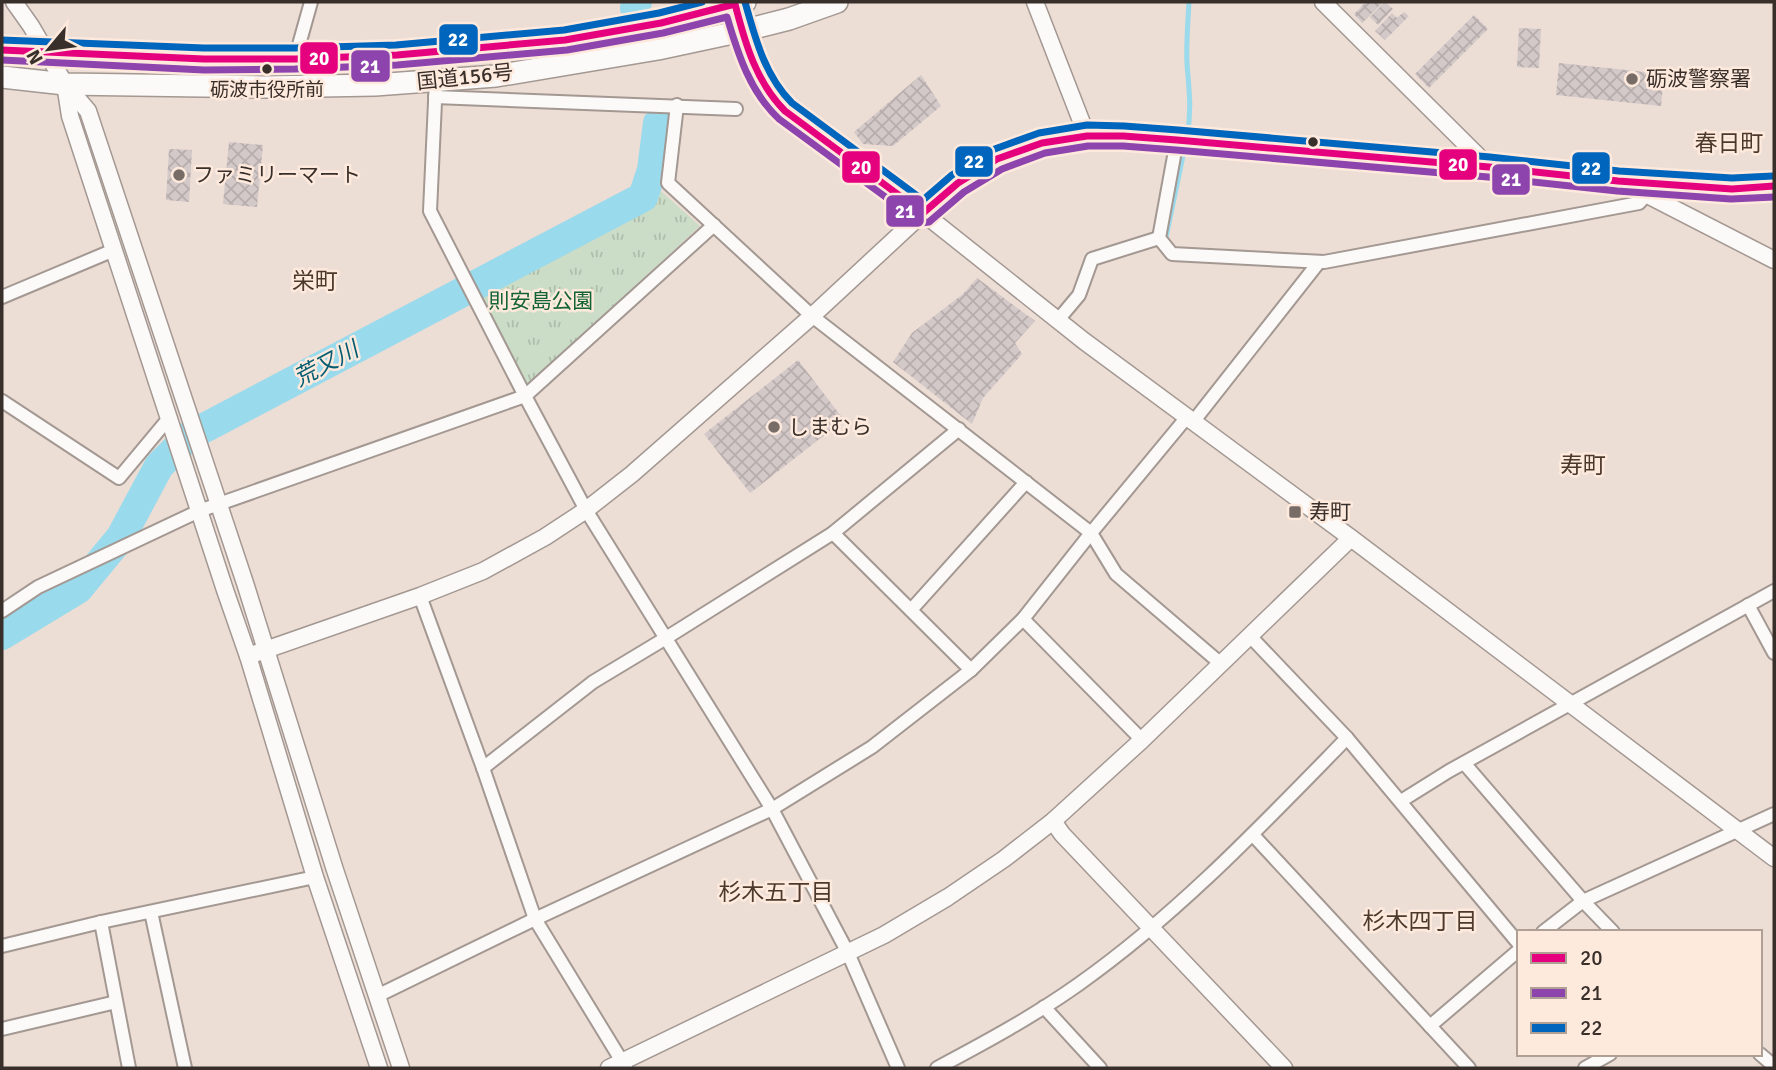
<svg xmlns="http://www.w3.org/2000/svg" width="1776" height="1070" viewBox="0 0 1776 1070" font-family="Signika,'Noto Sans JP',sans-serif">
<defs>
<pattern id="park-tufts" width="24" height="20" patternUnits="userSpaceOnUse" patternTransform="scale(1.75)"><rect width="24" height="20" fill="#cbdcc7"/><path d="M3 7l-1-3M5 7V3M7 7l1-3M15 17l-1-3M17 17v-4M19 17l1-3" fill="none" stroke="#afbdab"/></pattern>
<pattern id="building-cross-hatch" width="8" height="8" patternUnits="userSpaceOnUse" patternTransform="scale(1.75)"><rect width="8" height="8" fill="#d4c9c9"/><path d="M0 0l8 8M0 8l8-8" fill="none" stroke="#b7adad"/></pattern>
</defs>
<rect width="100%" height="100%" fill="#ecddd5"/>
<polygon fill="url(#park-tufts)" points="644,176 700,226 525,388 470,278 628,195"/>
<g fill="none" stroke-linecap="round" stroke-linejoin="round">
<g stroke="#99daec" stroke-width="5">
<path d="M1187,136C1192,110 1189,90 1187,64C1186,43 1188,22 1189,2"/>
<polyline points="1165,242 1185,146"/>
</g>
<g stroke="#99daec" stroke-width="30">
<polyline points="635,8 637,2"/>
<polyline points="2,635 78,589 121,537 159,466 189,436 643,197 652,170 658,123"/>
</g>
</g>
<g fill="url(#building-cross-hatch)">
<polygon points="1366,2 1383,2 1362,23 1354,14"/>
<polygon points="1385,2 1393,9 1378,25 1370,17"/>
<polygon points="1404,12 1409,16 1385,40 1375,31 1392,13 1397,18"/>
<polygon points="1474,15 1488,29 1429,88 1415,74"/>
<polygon points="1519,28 1541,29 1539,68 1517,67"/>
<polygon points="1559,63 1664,74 1661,106 1556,95"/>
<polygon points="921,75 941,106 893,146 863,144 854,132"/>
<polygon points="229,142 263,145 257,207 223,204"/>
<polygon points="169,149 192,150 189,202 166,200"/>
<polygon points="977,278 1035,321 1015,343 1022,354 983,398 972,424 893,362 912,333 963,294"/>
<polygon points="798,360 844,420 750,493 704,434"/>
</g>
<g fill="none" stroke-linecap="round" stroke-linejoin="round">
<g stroke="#a39892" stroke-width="16">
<g id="minor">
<polyline points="295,59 311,2"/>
<polyline points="436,80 430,211 525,396 586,510 772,809 848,953 898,1068"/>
<polyline points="435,97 736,109"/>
<polyline points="677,105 668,183 812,316 1091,533 1116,574 1220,663"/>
<polyline points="1177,140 1159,238 1172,254 1324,262 1639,203 1646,195"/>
<polyline points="2,297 114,250"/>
<polyline points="1058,320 1079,295 1092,259 1159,238"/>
<polyline points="2,401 119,478 169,418"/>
<polyline points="1193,422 1319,262"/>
<polyline points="833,533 971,670"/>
<polyline points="420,596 483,768 535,919 626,1068"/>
<polyline points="1748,605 1774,653"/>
<polyline points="911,610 1026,482"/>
<polyline points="2,611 38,587 199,511 525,396 714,225"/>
<polyline points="1023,619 1142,740"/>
<polyline points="1249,635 1347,738 1519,944"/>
<polyline points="1464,763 1583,901 1613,932"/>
<polyline points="483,768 593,682 666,638 833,533 959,429"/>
<polyline points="1401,801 1449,771 1774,591"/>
<polyline points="1253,835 1469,1068"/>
<polyline points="151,912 185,1068"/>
<polyline points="101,922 129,1068"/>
<polyline points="1543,932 1583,901 1774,814"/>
<polyline points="2,946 101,922 315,877"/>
<polyline points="377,996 535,919 772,809 872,747 971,670 1023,619 1091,533 1187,417"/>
<polyline points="1044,1007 1100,1068"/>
<polyline points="1430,1026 1519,950"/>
<polyline points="2,1029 116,1002"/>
<polyline points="1760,1054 1774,1066"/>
<path d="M937,1068C986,1042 1034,1016 1079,984C1178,914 1263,824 1347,738"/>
<polyline points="1585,1068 1610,1054"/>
</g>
</g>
<g stroke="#a39892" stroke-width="19">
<g id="tertiary">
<polyline points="14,2 31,26 65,84 88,111 245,583 335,870 401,1068"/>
<polyline points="1035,2 1087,136"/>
<polyline points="1323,2 1489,167"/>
<polyline points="65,84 70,116 225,590 248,656 315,877 379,1068"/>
<polyline points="1624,183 1774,260"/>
<polyline points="248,656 420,596 483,571 545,537 586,510 632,474 812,316 923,213 1084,341 1351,538 1774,858"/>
<polyline points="1053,821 1062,834 1284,1068"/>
<polyline points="609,1068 884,935 948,897 1004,859 1053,821 1142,740 1351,538"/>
</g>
</g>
<g stroke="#a39892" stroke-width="24">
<path id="primary" d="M735,4C743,35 752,68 770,94C774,100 780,106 785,111L923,213L958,183L997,159L1042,143L1087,136H1123L1177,140L1489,167L1618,181L1732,189L1774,186"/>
</g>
<g stroke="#a39892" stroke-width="24">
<g id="trunk">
<polyline points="2,50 204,59 295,59 397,55 565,40 661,23 745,2"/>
<polyline points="2,77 65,84 265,87 375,85 496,76 658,49 742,31 789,19 837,2"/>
</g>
</g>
<use href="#minor" stroke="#fcfaf9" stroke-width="12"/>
<use href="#tertiary" stroke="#fcfaf9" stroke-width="16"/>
<use href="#primary" stroke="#fcfaf9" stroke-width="21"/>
<use href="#trunk" stroke="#fcfaf9" stroke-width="21"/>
<g stroke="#fee9dd" stroke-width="12">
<path id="bus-1" d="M2,50L204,59H295L397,55L565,40L661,23L735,4C745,43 756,82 785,111L923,213L958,183L997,159L1042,143L1087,136H1123L1177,140L1489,167L1618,181L1732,189L1774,186"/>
</g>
<g stroke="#fee9dd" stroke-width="12">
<path id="bus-2" d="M2,60L204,70L295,69L397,65L567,50L663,33L727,17C738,54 750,92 779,119L921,223L929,222L964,192L1002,169L1045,153L1088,146H1123L1176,150L1488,177L1617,191L1731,199L1774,197"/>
</g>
<g stroke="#fee9dd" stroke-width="12">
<g id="bus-3">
<path d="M745,2C755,38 765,76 792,103L923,200L952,175L992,150L1039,133L1087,125L1124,126L1178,130L1490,157L1619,171L1732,178L1773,176"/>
<polyline points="2,40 204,48 295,48 396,45 564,30 659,13 702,2"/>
</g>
</g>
<use href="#bus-1" stroke="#e5007d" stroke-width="7"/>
<use href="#bus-2" stroke="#8e44ad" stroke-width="7"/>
<use href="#bus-3" stroke="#0065bd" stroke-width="7"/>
</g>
<g fill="#392f2a" stroke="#fee9dd" stroke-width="2.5">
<circle cx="267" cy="69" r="6"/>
<circle cx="1313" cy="142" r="6"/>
</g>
<g fill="#786c66" stroke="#fee9dd" stroke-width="2.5">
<circle cx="1632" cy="79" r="7"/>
<circle cx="179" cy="175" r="7"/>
<circle cx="774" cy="427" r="7"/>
<rect x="1288" y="505" width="14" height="14" rx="3.5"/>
</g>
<g text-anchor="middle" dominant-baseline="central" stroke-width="5" stroke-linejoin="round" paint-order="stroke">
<g font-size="19" fill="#392f2a" stroke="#fee9dd">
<text x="267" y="90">砺波市役所前</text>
</g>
<g font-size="21" fill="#392f2a" stroke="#fee9dd">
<text transform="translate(465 77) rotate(-6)">国道156号</text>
</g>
<g font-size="21" fill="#392f2a" stroke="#fee9dd" text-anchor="start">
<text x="1646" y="79">砺波警察署</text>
<text x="193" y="175">ファミリーマート</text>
<text x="788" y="427">しまむら</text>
<text x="1309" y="512">寿町</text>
</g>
<g font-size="21" fill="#126335" stroke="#fee9dd">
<text x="541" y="301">則安島公園</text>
</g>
<g font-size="23" fill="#4d382d" stroke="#fee9dd">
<text x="1729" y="143">春日町</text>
<text x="315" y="281">栄町</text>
<text x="1583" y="465">寿町</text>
<text x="776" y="892">杉木五丁目</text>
<text x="1420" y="921">杉木四丁目</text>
</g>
<g font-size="23" font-style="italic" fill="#045d71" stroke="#fee9dd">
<text transform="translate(326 364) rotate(-28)">荒又川</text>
</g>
</g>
<g stroke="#fee9dd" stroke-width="2.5">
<rect x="438" y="23" width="41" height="33" rx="7" fill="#0065bd"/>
<rect x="299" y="41" width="40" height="34" rx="7" fill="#e5007d"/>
<rect x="350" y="49" width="41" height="34" rx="7" fill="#8e44ad"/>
<rect x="954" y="145" width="40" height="33" rx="7" fill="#0065bd"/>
<rect x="1438" y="148" width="40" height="33" rx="7" fill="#e5007d"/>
<rect x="841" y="150" width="40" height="34" rx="7" fill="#e5007d"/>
<rect x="1571" y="151" width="40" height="34" rx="7" fill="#0065bd"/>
<rect x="1491" y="163" width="40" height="33" rx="7" fill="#8e44ad"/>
<rect x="885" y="194" width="40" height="34" rx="7" fill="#8e44ad"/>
</g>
<g font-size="19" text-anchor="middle" font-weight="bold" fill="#fff">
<text x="458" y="46">22</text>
<text x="319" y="65">20</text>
<text x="370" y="73">21</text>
<text x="974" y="168">22</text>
<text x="1458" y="171">20</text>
<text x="861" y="174">20</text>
<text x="1591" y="175">22</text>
<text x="1511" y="186">21</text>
<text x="905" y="218">21</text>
</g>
<rect width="1776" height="1070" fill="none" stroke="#392f2a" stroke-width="7"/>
<rect x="1517" y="930" width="245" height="126" fill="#fee9dd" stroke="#af9f95" stroke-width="2"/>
<rect x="1531" y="953" width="35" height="10" fill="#e5007d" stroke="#af9f95" stroke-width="2"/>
<text x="1580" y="965" font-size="21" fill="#392f2a">20</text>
<rect x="1531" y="988" width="35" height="10" fill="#8e44ad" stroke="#af9f95" stroke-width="2"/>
<text x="1580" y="1000" font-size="21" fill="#392f2a">21</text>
<rect x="1531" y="1023" width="35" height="10" fill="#0065bd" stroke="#af9f95" stroke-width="2"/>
<text x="1580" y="1035" font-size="21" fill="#392f2a">22</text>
<g transform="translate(49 49) rotate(241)" stroke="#fee9dd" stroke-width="5" paint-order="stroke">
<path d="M0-5L12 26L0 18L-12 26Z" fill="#392f2a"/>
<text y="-10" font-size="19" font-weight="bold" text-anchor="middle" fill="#392f2a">N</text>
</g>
</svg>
